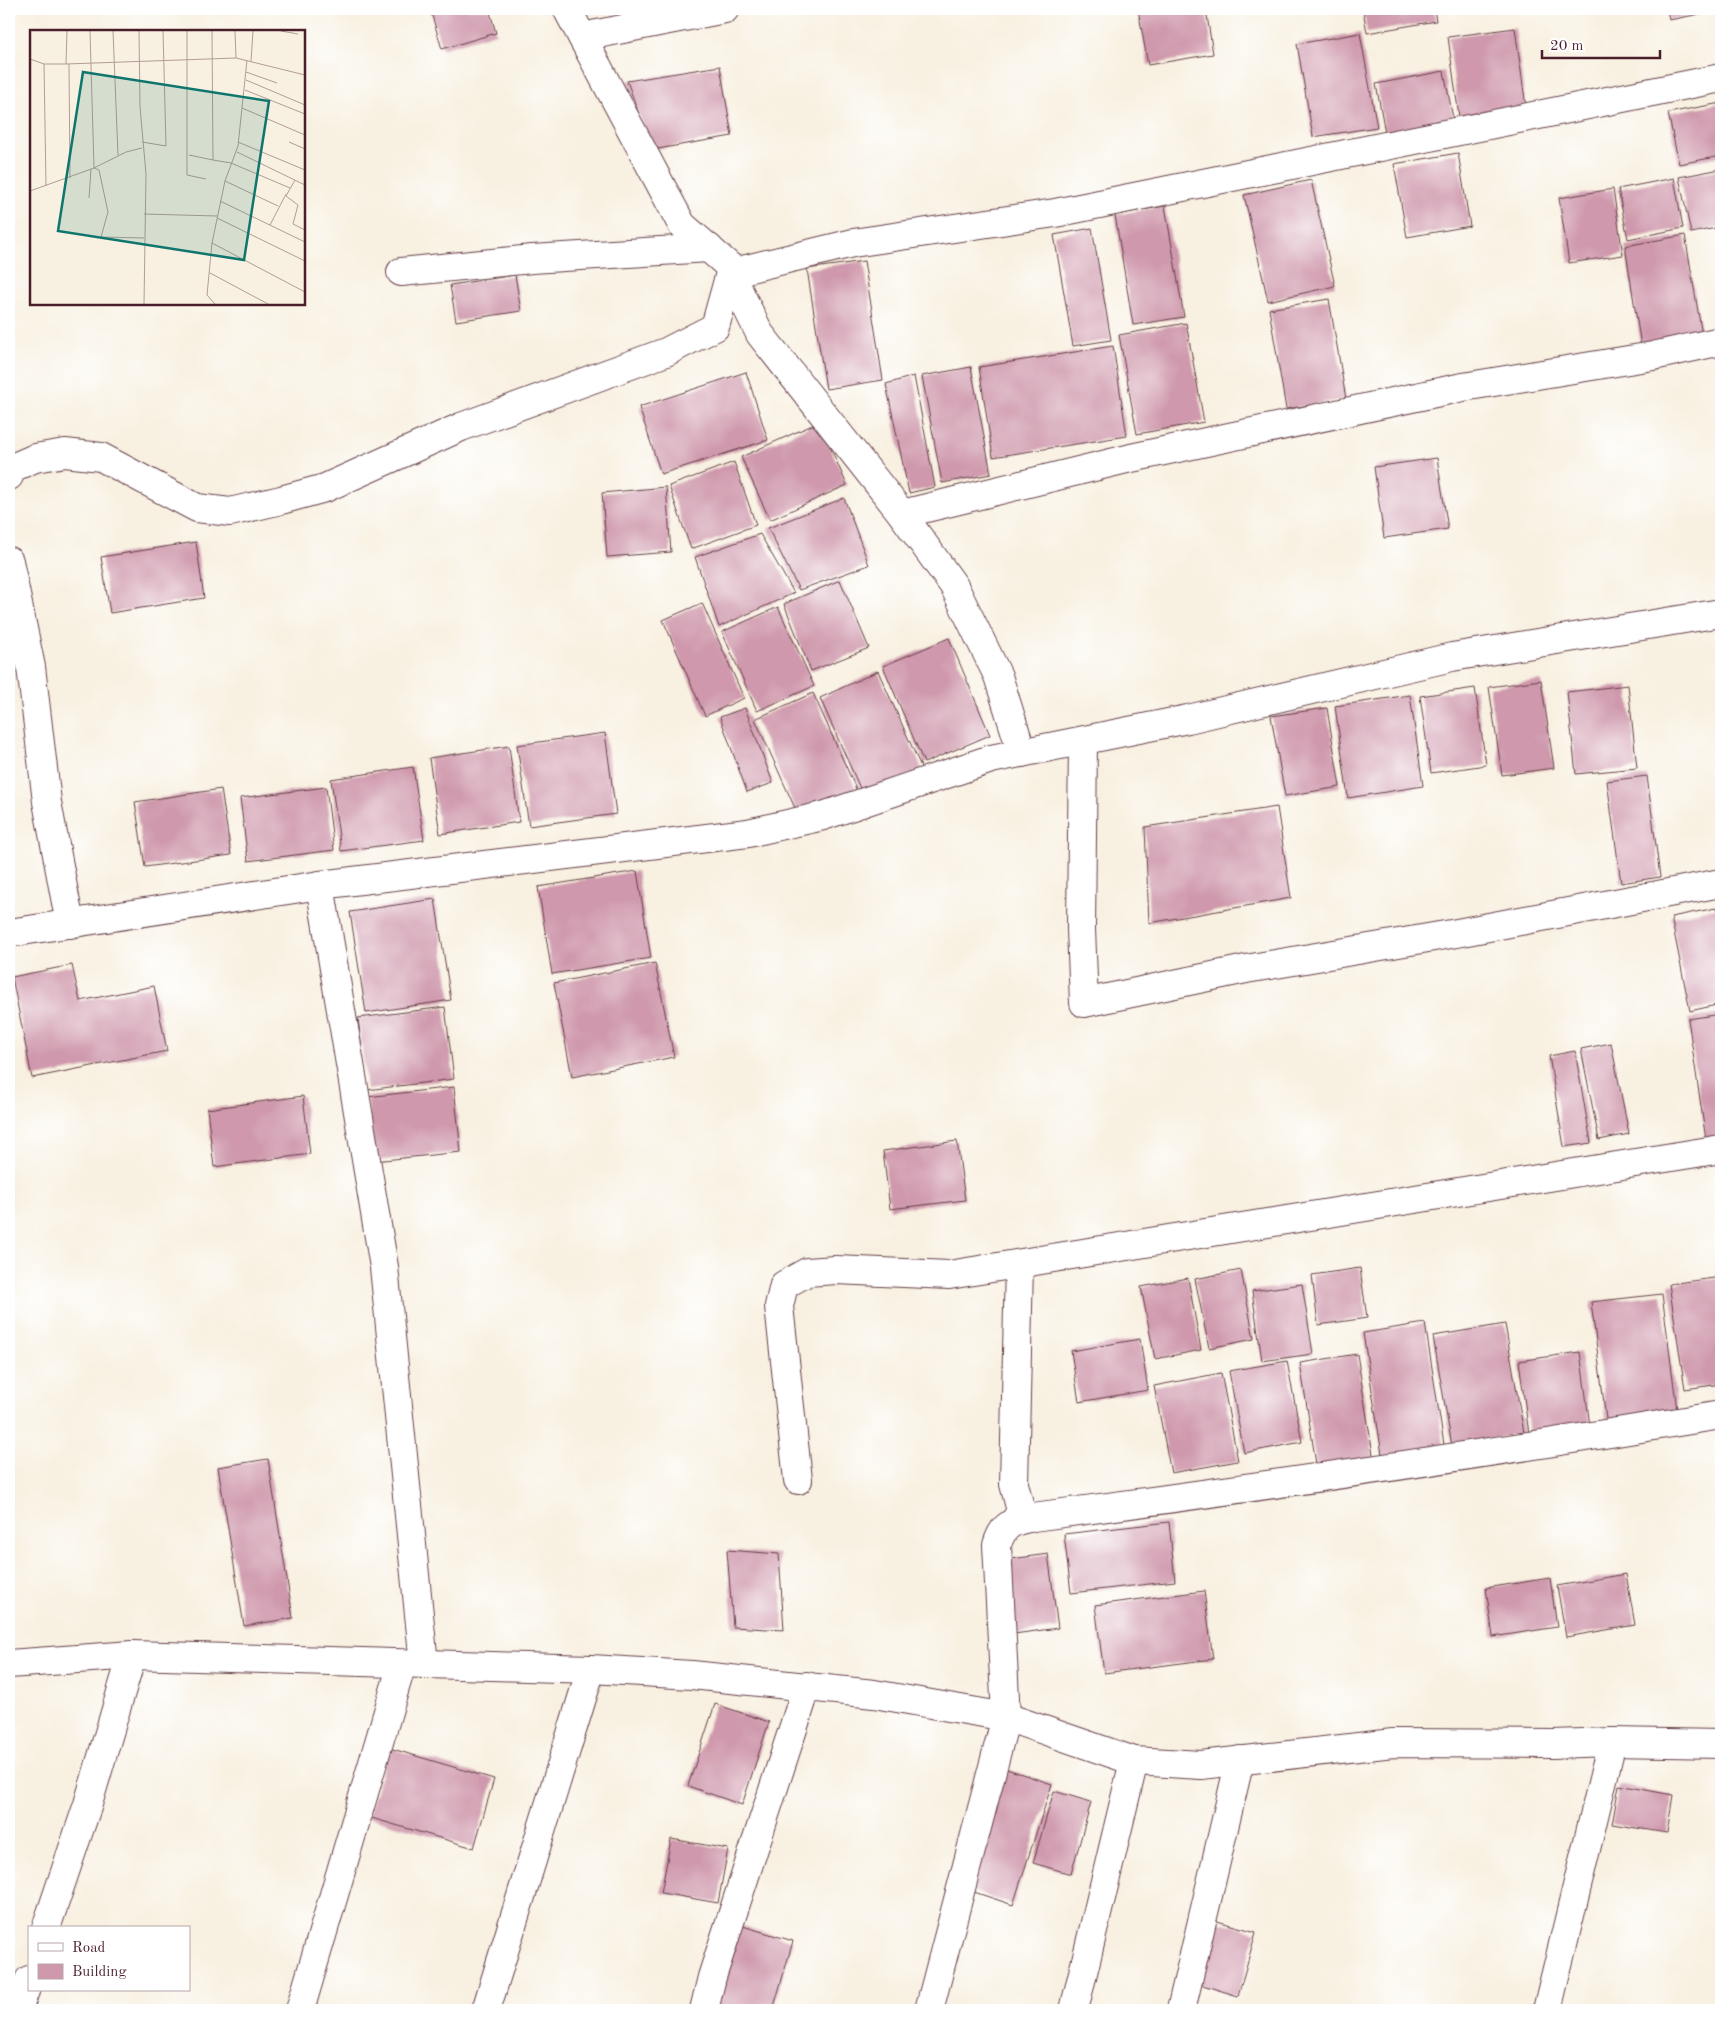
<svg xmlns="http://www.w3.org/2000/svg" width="1730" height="2019" viewBox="0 0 1730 2019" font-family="'Old Standard TT',serif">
<rect width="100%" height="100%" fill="#fff"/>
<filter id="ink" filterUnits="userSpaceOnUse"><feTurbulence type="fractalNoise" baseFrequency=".02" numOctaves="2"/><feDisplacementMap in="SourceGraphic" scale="10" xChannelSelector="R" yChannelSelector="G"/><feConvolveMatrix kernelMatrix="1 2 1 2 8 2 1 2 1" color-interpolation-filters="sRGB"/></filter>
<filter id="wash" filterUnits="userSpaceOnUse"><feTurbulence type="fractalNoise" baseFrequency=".0096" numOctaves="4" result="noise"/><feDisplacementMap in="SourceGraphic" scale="20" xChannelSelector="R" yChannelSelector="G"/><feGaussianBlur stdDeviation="1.12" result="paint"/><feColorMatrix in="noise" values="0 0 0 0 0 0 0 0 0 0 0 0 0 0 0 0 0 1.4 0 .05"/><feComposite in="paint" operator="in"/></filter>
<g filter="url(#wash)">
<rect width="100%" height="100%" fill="#f8f0e0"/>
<g id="blocks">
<g fill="#cf98ac">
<polygon points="430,9 489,9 496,33 442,49"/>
<polygon points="1138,9 1206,9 1213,54 1148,65"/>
<polygon points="1363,9 1434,9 1436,21 1367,33"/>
<polygon points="1667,9 1721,9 1721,10 1669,20"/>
<polygon points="1515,28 1527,114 1460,124 1448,37"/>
<polygon points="1360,33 1377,127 1313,137 1297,44"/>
<polygon points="720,66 732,136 652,150 627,81"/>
<polygon points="1444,71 1455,129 1387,143 1376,84"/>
<polygon points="1721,103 1721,156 1679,164 1668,113"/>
<polygon points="1458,153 1470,226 1407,237 1394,164"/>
<polygon points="1721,169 1721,227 1691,233 1679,177"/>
<polygon points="1674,178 1683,228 1628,239 1618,189"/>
<polygon points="1311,180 1335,286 1268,301 1244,195"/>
<polygon points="1613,189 1623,255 1569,263 1559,198"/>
<polygon points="1165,206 1184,317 1133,325 1115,215"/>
<polygon points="1092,228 1111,340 1073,346 1054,235"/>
<polygon points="1685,235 1702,335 1641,346 1625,246"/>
<polygon points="864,261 883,380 826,389 807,269"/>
<polygon points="515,275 521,311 456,321 450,285"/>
<polygon points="1329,299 1346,399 1286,409 1269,309"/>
<polygon points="1186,323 1204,422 1137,434 1119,335"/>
<polygon points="1113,346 1127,436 993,457 979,367"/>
<polygon points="971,367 991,474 942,483 922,376"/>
<polygon points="746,372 768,440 661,474 639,407"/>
<polygon points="914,376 935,487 909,493 886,384"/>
<polygon points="819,422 847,485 770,520 741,457"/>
<polygon points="1437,458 1448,529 1384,538 1374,467"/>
<polygon points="734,462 756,525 691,549 669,486"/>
<polygon points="666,487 671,552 607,557 602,493"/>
<polygon points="844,498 869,565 799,590 768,528"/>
<polygon points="760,534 794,593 719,627 695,557"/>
<polygon points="196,542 204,598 110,613 101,557"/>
<polygon points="840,580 869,648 811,671 784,604"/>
<polygon points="702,603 744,698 705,716 663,620"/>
<polygon points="778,607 814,686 757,711 722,632"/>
<polygon points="949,638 990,735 924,763 883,666"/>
<polygon points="878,671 922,769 863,795 820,698"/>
<polygon points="1541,680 1554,768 1502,775 1489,687"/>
<polygon points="1628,685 1637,768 1576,774 1567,692"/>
<polygon points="1475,688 1486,765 1431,773 1420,696"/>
<polygon points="813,693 857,791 799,817 755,719"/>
<polygon points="1410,695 1423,786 1348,798 1335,706"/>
<polygon points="745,708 773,783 747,792 720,717"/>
<polygon points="1327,708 1340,787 1285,796 1271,716"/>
<polygon points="605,733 616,814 529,826 517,745"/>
<polygon points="509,746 519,822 440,834 429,758"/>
<polygon points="413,767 424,840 341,851 331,779"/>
<polygon points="1647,776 1660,877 1621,883 1607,781"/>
<polygon points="326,787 334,850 248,861 240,798"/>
<polygon points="221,789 231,855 145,867 135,802"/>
<polygon points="1277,807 1291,898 1149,923 1145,827"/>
<polygon points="637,871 651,958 552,974 538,887"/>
<polygon points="435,899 451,1000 366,1013 350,912"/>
<polygon points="1721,907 1721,1004 1690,1011 1671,917"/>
<polygon points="655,963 674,1057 572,1077 554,983"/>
<polygon points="72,965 80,1001 154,986 167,1051 32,1078 12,977"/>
<polygon points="445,1007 454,1079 367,1090 358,1018"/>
<polygon points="1721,1014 1721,1138 1706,1140 1688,1019"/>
<polygon points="1611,1043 1629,1134 1599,1140 1581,1049"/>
<polygon points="1575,1051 1591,1143 1564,1147 1549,1056"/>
<polygon points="454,1087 461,1152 374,1161 367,1097"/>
<polygon points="303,1096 310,1154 214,1167 207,1109"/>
<polygon points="957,1141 965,1200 890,1209 883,1151"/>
<polygon points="1360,1268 1367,1318 1318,1325 1312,1275"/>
<polygon points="1241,1270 1254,1339 1209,1348 1195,1279"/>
<polygon points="1721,1277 1721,1384 1685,1389 1669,1284"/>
<polygon points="1188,1278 1201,1350 1155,1359 1141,1287"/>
<polygon points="1302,1284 1313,1354 1262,1361 1252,1291"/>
<polygon points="1662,1294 1678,1418 1607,1427 1591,1302"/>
<polygon points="1425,1323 1445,1451 1383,1461 1363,1333"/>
<polygon points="1505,1324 1524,1433 1452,1446 1433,1336"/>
<polygon points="1140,1339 1148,1390 1079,1402 1071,1351"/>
<polygon points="1580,1352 1590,1426 1529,1434 1519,1361"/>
<polygon points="1357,1354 1374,1461 1317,1470 1300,1363"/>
<polygon points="1287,1361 1302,1442 1244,1453 1229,1371"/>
<polygon points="1221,1373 1238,1461 1171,1473 1154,1386"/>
<polygon points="268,1459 293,1618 244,1626 218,1467"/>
<polygon points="1169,1522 1175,1581 1071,1593 1064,1534"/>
<polygon points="727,1550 779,1554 784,1630 733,1627"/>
<polygon points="1048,1554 1058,1628 1014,1634 1004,1560"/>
<polygon points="1626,1574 1635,1625 1566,1637 1557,1586"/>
<polygon points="1550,1578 1557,1627 1493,1637 1486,1588"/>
<polygon points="1204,1591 1213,1659 1104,1673 1095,1605"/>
<polygon points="715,1704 769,1722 742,1805 688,1786"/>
<polygon points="389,1748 494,1779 474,1848 368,1817"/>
<polygon points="1001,1767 1052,1784 1013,1905 962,1888"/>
<polygon points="1619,1785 1673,1795 1667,1833 1612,1824"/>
<polygon points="1054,1791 1091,1802 1071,1874 1033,1863"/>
<polygon points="671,1839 728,1849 718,1903 661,1893"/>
<polygon points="1210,1919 1256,1932 1238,1996 1193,1982"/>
<polygon points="736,1924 793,1941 773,2010 711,2010"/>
</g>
</g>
</g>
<g filter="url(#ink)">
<use href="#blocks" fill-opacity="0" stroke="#643e46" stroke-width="1"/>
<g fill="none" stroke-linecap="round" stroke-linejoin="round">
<g stroke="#643e46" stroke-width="30">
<g id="minor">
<polyline points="567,9 682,225 729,266 730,273 853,243 1055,213 1721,78"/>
<polyline points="582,37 725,9"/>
<polyline points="401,272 532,259 709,248"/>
<polyline points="730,273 760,334 902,514 954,586 998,676 1022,753"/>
<polyline points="9,476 12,468 35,458 65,453 101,457 197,508 230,512 281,500 325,488 461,427 666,352 715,327 730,273"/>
<polyline points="902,514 1131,458 1463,387 1653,356 1721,341"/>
<polyline points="9,561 31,667 47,802 70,924"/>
<polyline points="1083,741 1081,929 1084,1003 1246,969 1457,933 1721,883"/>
<polyline points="320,885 384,1267 424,1664"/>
<polyline points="798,1480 779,1306 784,1285 807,1272 836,1270 949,1275 1721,1149"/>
<polyline points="1015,1521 1021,1511 1014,1484 1019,1264"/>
<polyline points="9,1664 132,1655 591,1669 692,1675 874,1694 1006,1717 1134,1761 1201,1765 1393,1743 1553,1744 1612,1742 1721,1744"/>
<polyline points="46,1928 88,1804 132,1655"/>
<polyline points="18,2010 29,1980"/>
<polyline points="300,2010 402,1664"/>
<polyline points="486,2010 591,1669"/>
<polyline points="704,2010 712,1977 807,1686"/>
<path d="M929,2010L1006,1717L997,1545C1003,1524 1013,1521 1033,1517C1263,1487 1492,1453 1721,1415"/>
<polyline points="1074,2010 1134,1761"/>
<polyline points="1181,2010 1240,1760"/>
<polyline points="1547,2010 1612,1742"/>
</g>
</g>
<g stroke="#643e46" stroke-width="30">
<polyline id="tertiary" points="9,933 320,885 748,833 823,816 991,759 1188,719 1452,657 1721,613"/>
</g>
<use href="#minor" stroke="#fff" stroke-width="28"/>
<use href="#tertiary" stroke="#fff" stroke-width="28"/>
</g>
</g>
<g transform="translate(30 30)">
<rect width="275" height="275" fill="#f8f0e0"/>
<path fill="none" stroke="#b29c98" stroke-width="1" d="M83,1L88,125M109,1L110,77L116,144L114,274M157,1V145L176,149M182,1L183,130L201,133L260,158M205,1L206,28M251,1L268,4M0,29L14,34H36L206,28L275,45M221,31L223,1M14,34L16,156M36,34L37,1M39,34L40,148M216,42L247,53M216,50L275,75M215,60L275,84M212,78L275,105M112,112L136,116L133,1M208,112L275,140M259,112L275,119M207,122L275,155M159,125L183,130M64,138L69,140L78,182L71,207L114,208M64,138L96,122L112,118M265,150L256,166L268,175L263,194L275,200M195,151L248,176M0,161L64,138L60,1M59,168L61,139M190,171L275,212M114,184L187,186M187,188L275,231M240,195L256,164M182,213L275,262M180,243L238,274M185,274L177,265L182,213L195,151L208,116L217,30"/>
<path fill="#0f766e" fill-opacity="0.15" stroke="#0f766e" stroke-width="2.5" d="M53,42L239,71L214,230L28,201Z"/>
<rect width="275" height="275" fill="none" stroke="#4a1f2b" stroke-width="2.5"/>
</g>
<rect width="1730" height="2019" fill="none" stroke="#fff" stroke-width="30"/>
<rect x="28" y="1926" width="162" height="65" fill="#ffffff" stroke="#b7a5aa"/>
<rect x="38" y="1943" width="25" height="8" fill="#ffffff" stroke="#b7a5aa"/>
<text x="72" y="1952" font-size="15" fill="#4a1f2b">Road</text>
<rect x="38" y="1964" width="25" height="15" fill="#cf98ac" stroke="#b7a5aa"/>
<text x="72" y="1976" font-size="15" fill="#4a1f2b">Building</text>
<path d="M1542 50v8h118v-8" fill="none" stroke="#4a1f2b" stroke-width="2.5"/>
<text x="1550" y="50" font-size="15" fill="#4a1f2b" stroke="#ffffff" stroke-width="4" paint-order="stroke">20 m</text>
</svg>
